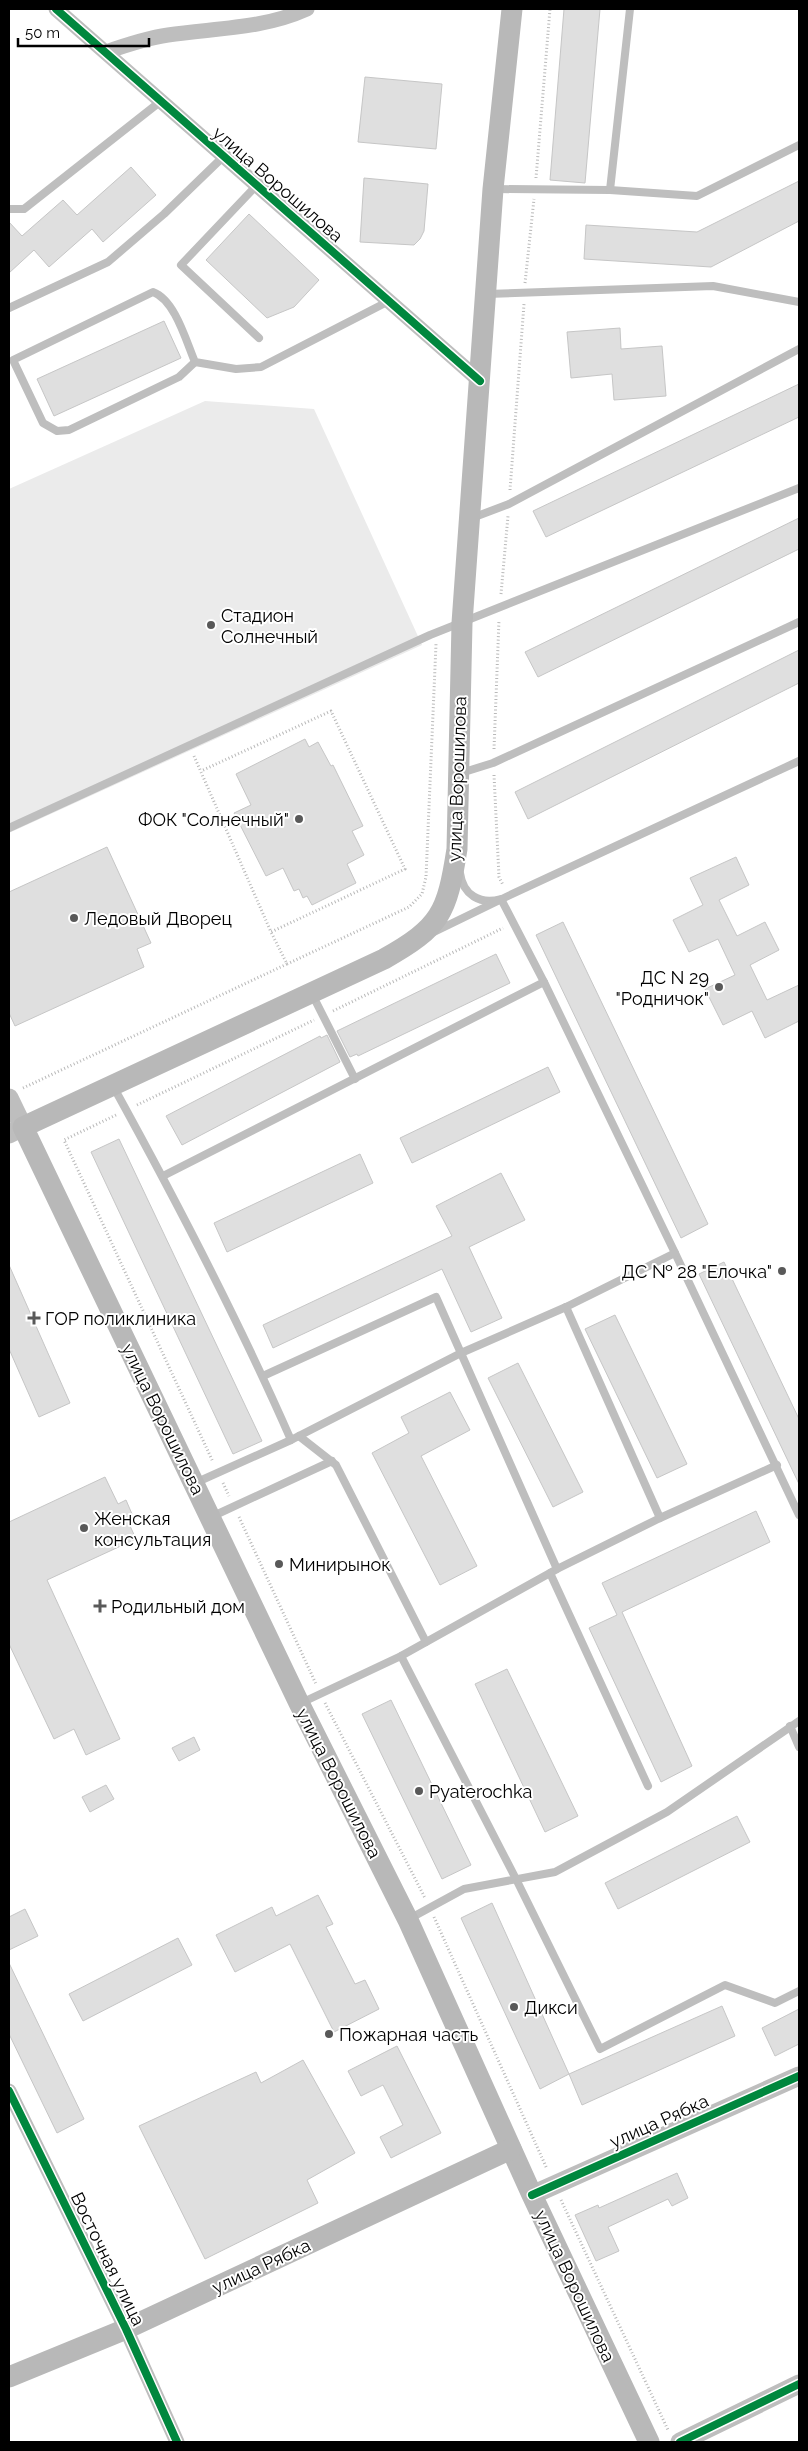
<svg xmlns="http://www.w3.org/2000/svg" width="808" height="2451" viewBox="0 0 808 2451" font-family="Raleway,sans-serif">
<rect width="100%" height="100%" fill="#fff"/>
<polygon fill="#ebebeb" points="205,401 314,409 422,645 9,833 9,489"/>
<g fill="#dfdfdf" stroke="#c6c6c6">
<polygon points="564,9 600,9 585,183 550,180"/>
<polygon points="365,77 442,84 436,149 358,142"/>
<polygon points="131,167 156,195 103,242 92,229 49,267 34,250 9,273 9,222 22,236 63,200 77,215"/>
<polygon points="364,178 428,184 424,231 420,239 414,245 360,242"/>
<polygon points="799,181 799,221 711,267 584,259 586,225 697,232"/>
<polygon points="249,214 319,280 294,307 267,318 206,260"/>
<polygon points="164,321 181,358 54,416 37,379"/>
<polygon points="620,328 621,349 662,346 666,396 614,400 612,374 571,378 567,332"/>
<polygon points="799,384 799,417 546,537 533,511"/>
<polygon points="799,518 799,549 538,677 525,652"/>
<polygon points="799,650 799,683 528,819 515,792"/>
<polygon points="305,739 309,747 318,742 331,766 333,765 363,826 352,831 364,855 347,864 356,883 312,905 307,896 303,898 299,889 294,891 283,868 266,876 234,813 251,805 236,774"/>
<polygon points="107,847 151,943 137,949 144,967 15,1026 9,1013 9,892"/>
<polygon points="736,857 749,885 719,900 737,936 765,922 779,950 750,965 767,1000 799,985 799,1021 765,1038 752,1011 723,1025 705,989 735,975 718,939 689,952 673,920 703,905 690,878"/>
<polygon points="563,922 708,1224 681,1238 536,935"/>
<polygon points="496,954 510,983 358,1056 357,1054 350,1057 337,1031"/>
<polygon points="327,1035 340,1062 182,1145 166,1116 320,1036 321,1038"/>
<polygon points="548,1067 560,1092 412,1163 400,1138"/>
<polygon points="119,1139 262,1441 233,1454 91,1152"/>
<polygon points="360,1154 373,1183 227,1252 214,1223"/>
<polygon points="501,1173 525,1220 469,1247 502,1318 471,1332 442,1269 273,1348 263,1325 452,1236 436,1206"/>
<polygon points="724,1262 799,1419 799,1484 699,1274"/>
<polygon points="9,1265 70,1403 39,1417 9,1349"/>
<polygon points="615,1315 687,1464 657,1478 585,1329"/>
<polygon points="518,1363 583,1492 553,1507 488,1378"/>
<polygon points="450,1392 470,1430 421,1456 477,1566 440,1585 372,1453 409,1433 401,1417"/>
<polygon points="105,1477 118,1504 126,1500 132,1514 126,1517 136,1539 47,1580 120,1739 86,1755 74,1729 54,1739 9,1644 9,1522"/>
<polygon points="756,1511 770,1542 622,1612 692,1766 661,1782 589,1628 617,1615 602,1583"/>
<polygon points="507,1669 578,1816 545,1832 475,1684"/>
<polygon points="391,1700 471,1865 442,1879 362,1714"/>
<polygon points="194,1737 200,1750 179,1761 172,1748"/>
<polygon points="106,1785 114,1799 90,1812 82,1797"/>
<polygon points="737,1816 750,1842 618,1909 605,1883"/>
<polygon points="318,1895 333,1924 326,1927 355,1984 365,1980 379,2009 334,2032 290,1944 235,1972 216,1935 272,1907 276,1916"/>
<polygon points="492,1903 569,2074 540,2089 461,1918"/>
<polygon points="25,1909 38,1936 9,1950 9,1917"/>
<polygon points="178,1938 192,1965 83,2021 69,1994"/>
<polygon points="9,1963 84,2119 57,2133 9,2034"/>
<polygon points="722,2006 735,2036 582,2105 569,2074"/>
<polygon points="799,2009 799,2044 775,2056 762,2028"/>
<polygon points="397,2046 441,2133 391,2158 380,2137 403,2125 383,2085 361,2096 348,2071"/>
<polygon points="303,2060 355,2153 307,2180 318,2203 205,2259 139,2126 256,2072 261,2083"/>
<polygon points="677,2173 688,2198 672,2206 668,2199 608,2227 619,2251 596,2261 575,2215 598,2205 599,2208"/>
</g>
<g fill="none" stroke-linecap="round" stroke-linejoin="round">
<g stroke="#b9b9b9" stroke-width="3" stroke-dasharray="1 2.5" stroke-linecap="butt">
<polyline points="536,178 550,9"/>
<polyline points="525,283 534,199"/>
<polyline points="510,490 524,304"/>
<polyline points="501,594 508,516"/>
<polyline points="494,749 499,620"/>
<polyline points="194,756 271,932 405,869 331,711 201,771"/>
<polyline points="494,775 499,877 503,885"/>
<polyline points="287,964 409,907 422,894 426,877 436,644"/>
<polyline points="333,1011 503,928"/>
<polyline points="23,1088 287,964 271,932"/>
<polyline points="137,1105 314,1020"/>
<polyline points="116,1115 64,1140 213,1462"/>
<polyline points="223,1483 229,1496"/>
<polyline points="239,1517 316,1684"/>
<polyline points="325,1703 425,1898"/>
<polyline points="434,1917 547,2169"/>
<polyline points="561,2200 668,2430"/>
</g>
<g stroke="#bebebe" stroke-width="8">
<polyline points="257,185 181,265 259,338"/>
<polyline points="495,189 610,190 697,196 799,145"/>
<polyline points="610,190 630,9"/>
<polyline points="9,209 24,209 161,101"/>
<polyline points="487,294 713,286 799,302"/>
<polyline points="9,308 108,262 164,214 224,156"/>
<path d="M195,362C186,341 175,300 153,292L13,360L43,423L57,431L69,430L179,377L195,362L236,369L261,367L389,301"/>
<polyline points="472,518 509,504 799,349"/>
<polyline points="461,773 493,763 799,622"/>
<polyline points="9,828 430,635 799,488"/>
<path d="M460,873C463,895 480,905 501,899L544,982L675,1253L799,1515"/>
<polyline points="434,932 508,896 799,761"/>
<polyline points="312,994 355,1079"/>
<path d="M113,1086C177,1202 238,1319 291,1440"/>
<polyline points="163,1176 544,982"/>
<polyline points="263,1376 436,1297 557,1569 550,1573 648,1786"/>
<polyline points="299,1436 336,1465 426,1642"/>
<polyline points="195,1483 291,1440 461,1353 566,1307 675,1253"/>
<polyline points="211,1517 332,1461"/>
<polyline points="660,1518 777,1465"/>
<polyline points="557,1569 660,1518 566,1307"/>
<polyline points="401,1656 516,1879 600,2049 725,1985 775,2003 799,1991"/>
<polyline points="301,1703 401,1656 550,1573"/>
<polyline points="790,1726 799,1747"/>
<polyline points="409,1919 464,1889 555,1872 667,1812 799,1721"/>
</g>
<g stroke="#bebebe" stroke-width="15">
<polyline points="56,9 480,381"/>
<path d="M106,52C126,45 147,38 168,35C216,28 263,29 307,9"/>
<polyline points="9,2091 126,2329 177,2442"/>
</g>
<g stroke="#bebebe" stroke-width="19">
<polyline points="9,1098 23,1127 9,1134"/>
<polyline points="532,2195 799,2076"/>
<polyline points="680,2442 799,2384"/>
</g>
<g stroke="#b8b8b8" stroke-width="21">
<path d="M512,9L493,189L462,623L457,849C447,913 441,927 384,959L23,1127L299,1703L408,1920L532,2195L649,2442"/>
<polyline points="9,2377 126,2329 511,2149"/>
</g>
<g stroke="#fff" stroke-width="11">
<g id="cycleway">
<polyline points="56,9 480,381"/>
<polyline points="9,2091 126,2329 177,2442"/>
<polyline points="532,2195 799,2076"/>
<polyline points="680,2442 799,2384"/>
</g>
</g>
<use href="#cycleway" stroke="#00873e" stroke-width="8"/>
</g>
<g fill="#595959" stroke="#fff" stroke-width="2">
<circle cx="211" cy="625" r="5"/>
<circle cx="299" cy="819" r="5"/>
<circle cx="74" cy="918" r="5"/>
<circle cx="719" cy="987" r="5"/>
<circle cx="782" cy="1271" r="5"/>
<path d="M31.5 1310.5h5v5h5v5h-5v5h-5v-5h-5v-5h5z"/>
<circle cx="84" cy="1528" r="5"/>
<circle cx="279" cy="1564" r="5"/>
<path d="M97.5 1598.5h5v5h5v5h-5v5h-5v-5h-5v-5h5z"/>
<circle cx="419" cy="1791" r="5"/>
<circle cx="514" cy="2007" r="5"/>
<circle cx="329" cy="2034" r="5"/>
</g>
<g text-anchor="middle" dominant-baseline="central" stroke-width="4" stroke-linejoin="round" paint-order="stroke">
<g font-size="18" fill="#000" stroke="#fff">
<text transform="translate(278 184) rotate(41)">улица Ворошилова</text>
<text transform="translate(457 779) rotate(-88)">улица Ворошилова</text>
<text transform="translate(163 1419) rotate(64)">улица Ворошилова</text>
<text transform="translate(339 1783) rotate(63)">улица Ворошилова</text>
<text transform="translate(659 2121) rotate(-24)">улица Рябка</text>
<text transform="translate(108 2259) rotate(64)">Восточная улица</text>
<text transform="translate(261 2266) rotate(-25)">улица Рябка</text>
<text transform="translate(575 2286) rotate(65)">улица Ворошилова</text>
</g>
<g font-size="18" fill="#000" stroke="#fff" text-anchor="start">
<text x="221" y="615">Стадион<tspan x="221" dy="21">Солнечный</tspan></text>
<text x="289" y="819" text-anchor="end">ФОК "Солнечный"</text>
<text x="84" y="918">Ледовый Дворец</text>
<text x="709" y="977" text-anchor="end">ДС N 29<tspan x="709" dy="21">"Родничок"</tspan></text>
<text x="772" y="1271" text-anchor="end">ДС № 28 "Елочка"</text>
<text x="45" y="1318">ГОР поликлиника</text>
<text x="94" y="1518">Женская<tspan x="94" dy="21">консультация</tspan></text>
<text x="289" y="1564">Минирынок</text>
<text x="111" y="1606">Родильный дом</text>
<text x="429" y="1791">Pyaterochka</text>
<text x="524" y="2007">Дикси</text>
<text x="339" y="2034">Пожарная часть</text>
</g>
</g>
<rect width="808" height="2451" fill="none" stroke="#000000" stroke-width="20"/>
<path d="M18 38v8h131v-8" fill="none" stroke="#000000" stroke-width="2.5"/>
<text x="25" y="38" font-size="15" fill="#000000" stroke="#ffffff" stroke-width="4" paint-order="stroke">50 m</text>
</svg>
